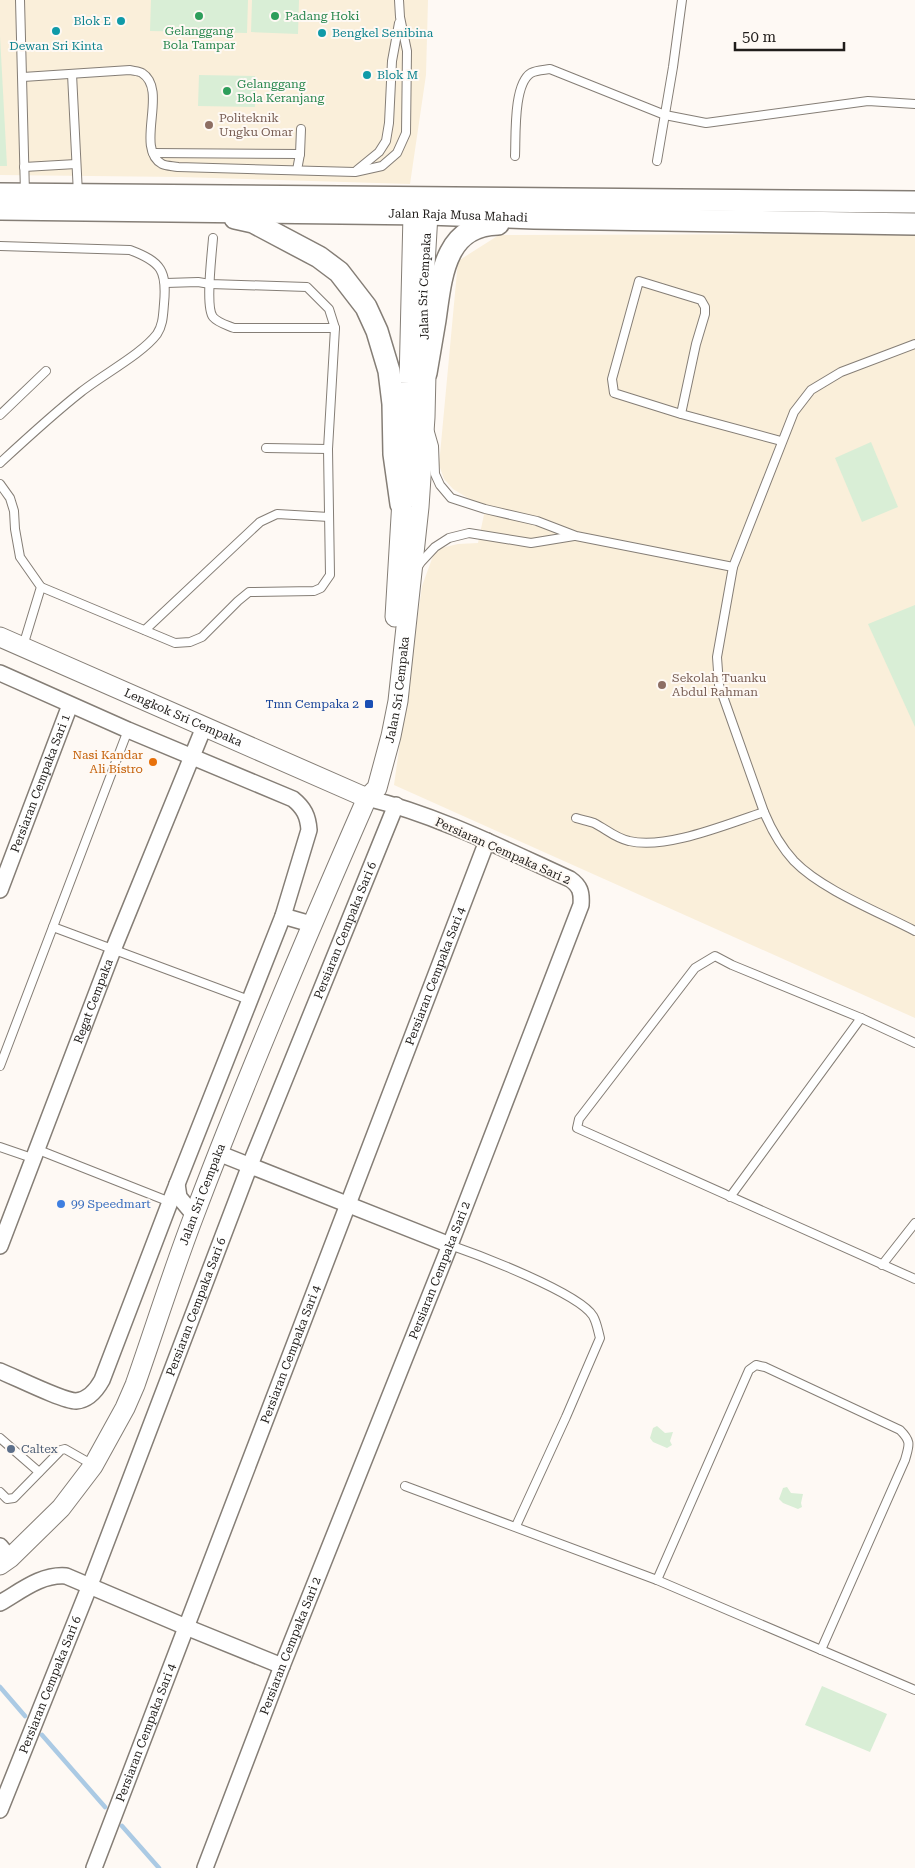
<svg xmlns="http://www.w3.org/2000/svg" width="915" height="1868" viewBox="0 0 915 1868" font-family="'Roboto Serif',serif">
<rect width="100%" height="100%" fill="#fef9f4"/>
<g fill="#faefda">
<polygon points="0,0 428,0 426,75 410,184 180,177 0,175"/>
<polygon points="915,234 915,1018 394,785 422,586 433,556 441,548 458,544 478,543 486,505 471,500 453,489 444,479 439,465 458,261 499,235"/>
</g>
<g fill="#d9eed6">
<polygon points="151,0 248,0 247,33 150,31"/>
<polygon points="252,0 299,0 298,34 251,32"/>
<polygon points="0,36 7,166 0,166"/>
<polygon points="199,75 255,76 255,107 198,106"/>
<polygon points="871,442 898,507 862,522 835,458"/>
<polygon points="915,605 915,727 868,624"/>
<polygon points="657,1426 665,1433 673,1432 670,1441 672,1445 667,1448 653,1442 650,1438 653,1428"/>
<polygon points="787,1487 791,1493 803,1494 801,1503 802,1507 798,1509 783,1503 779,1499 783,1488"/>
<polygon points="822,1686 887,1714 870,1752 805,1725"/>
</g>
<g fill="none" stroke-linecap="round" stroke-linejoin="round">
<g stroke="#abcae4" stroke-width="4.5">
<polyline points="0,1687 25,1716"/>
<polyline points="42,1735 105,1807"/>
<polyline points="122,1826 159,1868"/>
</g>
<g stroke="#857e76" stroke-width="10">
<g id="service">
<polyline points="20,0 25,193"/>
<polyline points="72,74 78,194"/>
<path d="M23,77L130,70C133,71 139,71 142,73C169,90 134,148 162,164C166,166 173,166 178,167L355,172L382,166L397,153L406,133L407,51L400,17L399,0"/>
<polyline points="153,153 300,154 297,170"/>
<polyline points="300,154 301,129"/>
<path d="M515,156C516,137 513,84 531,73C536,70 544,70 550,69L665,115L706,123L868,101L915,104"/>
<polyline points="657,161 673,67 682,0"/>
<polyline points="24,167 76,164"/>
<polyline points="357,170 379,152 386,141 389,123 392,61 399,23"/>
<path d="M213,238C212,253 205,307 213,317C218,323 227,325 234,328H335"/>
<path d="M0,246L130,250C162,262 167,271 164,304C163,315 163,325 157,334C142,354 102,375 81,392C53,414 26,439 0,463"/>
<path d="M915,344L841,372L811,390L794,412L733,567L717,657L719,685L764,812C771,829 782,848 794,861C822,890 879,912 915,931"/>
<polyline points="681,414 696,344 705,314 705,307 701,300 639,281 612,379 614,393 681,414 781,441"/>
<polyline points="0,415 46,371"/>
<polyline points="430,432 434,446 435,474 440,485 451,498 485,509 537,521 576,536 733,567"/>
<polyline points="266,448 328,449"/>
<polyline points="0,484 10,498 14,511 15,529 20,557 41,587 23,646"/>
<polyline points="417,568 421,562 435,547 449,538 469,533 531,543 574,536"/>
<polyline points="41,587 175,643 190,642 202,637 238,601 249,592 314,591 321,588 330,575 328,449 335,328 329,309 307,287 210,284 198,282 166,283"/>
<polyline points="145,630 260,522 277,514 329,517"/>
<path d="M576,818C582,820 589,821 594,823C606,829 615,838 629,841C666,850 727,824 764,812"/>
<polyline points="53,927 249,1000"/>
<polyline points="915,1043 861,1018 732,965 715,956 695,968 579,1119 577,1128 915,1279"/>
<polyline points="0,1066 128,730"/>
<polyline points="0,1147 32,1158"/>
<polyline points="36,1149 170,1202"/>
<polyline points="730,1197 861,1018"/>
<path d="M450,1245C479,1255 579,1293 593,1316C597,1323 598,1331 600,1338L566,1417L516,1526"/>
<polyline points="882,1265 915,1223"/>
<polyline points="0,1438 39,1472"/>
<polyline points="405,1486 657,1580 915,1690"/>
<polyline points="0,1492 7,1499 14,1498 61,1450 65,1449 93,1465"/>
<path d="M657,1580L749,1370L756,1365L765,1367L900,1430C912,1442 909,1445 905,1460L821,1650"/>
</g>
</g>
<g stroke="#857e76" stroke-width="18">
<g id="minor">
<path d="M0,673L128,730L293,799C304,808 308,816 309,830L283,916L170,1202L102,1380C97,1389 89,1400 76,1401C63,1401 15,1377 0,1371"/>
<path id="s1" d="M0,890L70,705"/>
<polyline points="283,916 311,924"/>
<polyline points="218,1153 450,1245"/>
<polyline points="177,1184 179,1197 194,1215"/>
<path id="s2" d="M0,1246L113,950L204,727"/>
<polyline points="0,1546 10,1558"/>
<path d="M0,1603C21,1591 41,1574 66,1576L186,1627L282,1666"/>
<path id="s3" d="M0,1810L90,1585L250,1165L396,805"/>
<path id="s4" d="M94,1868L487,841"/>
<path id="s5" d="M205,1868L282,1666L450,1245L581,905C582,892 580,886 570,879C504,849 437,815 367,798"/>
</g>
</g>
<g stroke="#857e76" stroke-width="21">
<g id="tertiary">
<polyline points="395,617 409,383 413,214 420,202"/>
<path id="s6" d="M0,637L367,798"/>
<path id="s7" d="M0,1565L10,1558L61,1508L93,1466L125,1408L135,1385C155,1328 173,1270 195,1213C248,1073 307,935 367,798L377,788L391,736L398,701L419,507L425,417L426,373L423,299L428,214L424,200"/>
</g>
</g>
<g stroke="#857e76" stroke-width="24">
<g id="secondary">
<polyline points="0,194 915,202"/>
<path id="s8" d="M0,209L428,214L534,218L915,224"/>
<polyline points="235,218 253,222 319,257 339,272 366,307 377,331 389,371 393,404 394,454 401,504"/>
<path d="M426,373C429,355 432,338 435,320C441,278 444,225 498,224"/>
</g>
</g>
<use href="#service" stroke="#fff" stroke-width="8"/>
<use href="#minor" stroke="#fff" stroke-width="15"/>
<use href="#tertiary" stroke="#fff" stroke-width="19"/>
<use href="#secondary" stroke="#fff" stroke-width="21"/>
</g>
<g fill="#2e9e5b" stroke="#fef9f4" stroke-width="2">
<circle cx="199" cy="16" r="5"/>
<circle cx="275" cy="16" r="5"/>
<circle cx="227" cy="91" r="5"/>
</g>
<g fill="#0f9aa8" stroke="#fef9f4" stroke-width="2">
<circle cx="121" cy="21" r="5"/>
<circle cx="56" cy="31" r="5"/>
<circle cx="322" cy="33" r="5"/>
<circle cx="367" cy="75" r="5"/>
</g>
<g fill="#8d6e63" stroke="#fef9f4" stroke-width="2">
<circle cx="209" cy="125" r="5"/>
<circle cx="662" cy="685" r="5"/>
</g>
<rect fill="#1a4fb4" stroke="#fef9f4" stroke-width="2" x="364" y="699" width="10" height="10" rx="2.5"/>
<circle fill="#e8710a" stroke="#fef9f4" stroke-width="2" cx="153" cy="762" r="5"/>
<circle fill="#3f7fe0" stroke="#fef9f4" stroke-width="2" cx="61" cy="1204" r="5"/>
<circle fill="#5c6f8a" stroke="#fef9f4" stroke-width="2" cx="11" cy="1449" r="5"/>
<g text-anchor="middle" dominant-baseline="central" stroke-width="4" stroke-linejoin="round" paint-order="stroke">
<g font-size="12" fill="#27864d" stroke="#fef9f4" text-anchor="start">
<text x="285" y="16">Padang Hoki</text>
<text x="199" y="31" text-anchor="middle">Gelanggang<tspan x="199" dy="14">Bola Tampar</tspan></text>
<text x="237" y="84">Gelanggang<tspan x="237" dy="14">Bola Keranjang</tspan></text>
</g>
<g font-size="12" fill="#0d838f" stroke="#fef9f4" text-anchor="start">
<text x="111" y="21" text-anchor="end">Blok E</text>
<text x="332" y="33">Bengkel Senibina</text>
<text x="56" y="46" text-anchor="middle">Dewan Sri Kinta</text>
<text x="377" y="75">Blok M</text>
</g>
<g font-size="12" fill="#785e54" stroke="#fef9f4" text-anchor="start">
<text x="219" y="118">Politeknik<tspan x="219" dy="14">Ungku Omar</tspan></text>
<text x="672" y="678">Sekolah Tuanku<tspan x="672" dy="14">Abdul Rahman</tspan></text>
</g>
<g font-size="12" fill="#201d1a" stroke="#fef9f4">
<text stroke="none"><textPath href="#s8" startOffset="458">Jalan Raja Musa Mahadi</textPath></text>
<text stroke="none"><textPath href="#s7" startOffset="1379">Jalan Sri Cempaka</textPath></text>
<text stroke="none"><textPath href="#s7" startOffset="974">Jalan Sri Cempaka</textPath></text>
<text stroke="none"><textPath href="#s6" startOffset="200">Lengkok Sri Cempaka</textPath></text>
<text stroke="none"><textPath href="#s1" startOffset="114">Persiaran Cempaka Sari 1</textPath></text>
<text transform="translate(503 851) rotate(24)">Persiaran Cempaka Sari 2</text>
<text stroke="none"><textPath href="#s3" startOffset="945">Persiaran Cempaka Sari 6</textPath></text>
<text stroke="none"><textPath href="#s4" startOffset="955">Persiaran Cempaka Sari 4</textPath></text>
<text stroke="none"><textPath href="#s2" startOffset="262">Regat Cempaka</textPath></text>
<text stroke="none"><textPath href="#s7" startOffset="430">Jalan Sri Cempaka</textPath></text>
<text stroke="none"><textPath href="#s5" startOffset="642">Persiaran Cempaka Sari 2</textPath></text>
<text stroke="none"><textPath href="#s3" startOffset="540">Persiaran Cempaka Sari 6</textPath></text>
<text stroke="none"><textPath href="#s4" startOffset="550">Persiaran Cempaka Sari 4</textPath></text>
<text stroke="none"><textPath href="#s5" startOffset="238">Persiaran Cempaka Sari 2</textPath></text>
<text stroke="none"><textPath href="#s3" startOffset="135">Persiaran Cempaka Sari 6</textPath></text>
<text stroke="none"><textPath href="#s4" startOffset="145">Persiaran Cempaka Sari 4</textPath></text>
</g>
<g font-size="12" fill="#164399" stroke="#fef9f4" text-anchor="end">
<text x="359" y="704">Tmn Cempaka 2</text>
</g>
<g font-size="12" fill="#c56008" stroke="#fef9f4" text-anchor="end">
<text x="143" y="755">Nasi Kandar<tspan x="143" dy="14">Ali Bistro</tspan></text>
</g>
<g font-size="12" fill="#366cbe" stroke="#fef9f4" text-anchor="start">
<text x="71" y="1204">99 Speedmart</text>
</g>
<g font-size="12" fill="#4e5e75" stroke="#fef9f4" text-anchor="start">
<text x="21" y="1449">Caltex</text>
</g>
</g>
<path d="M735 42v8h109v-8" fill="none" stroke="#201d1a" stroke-width="2.5"/>
<text x="742" y="42" font-size="15" fill="#201d1a" stroke="#fef9f4" stroke-width="4" paint-order="stroke">50 m</text>
</svg>
